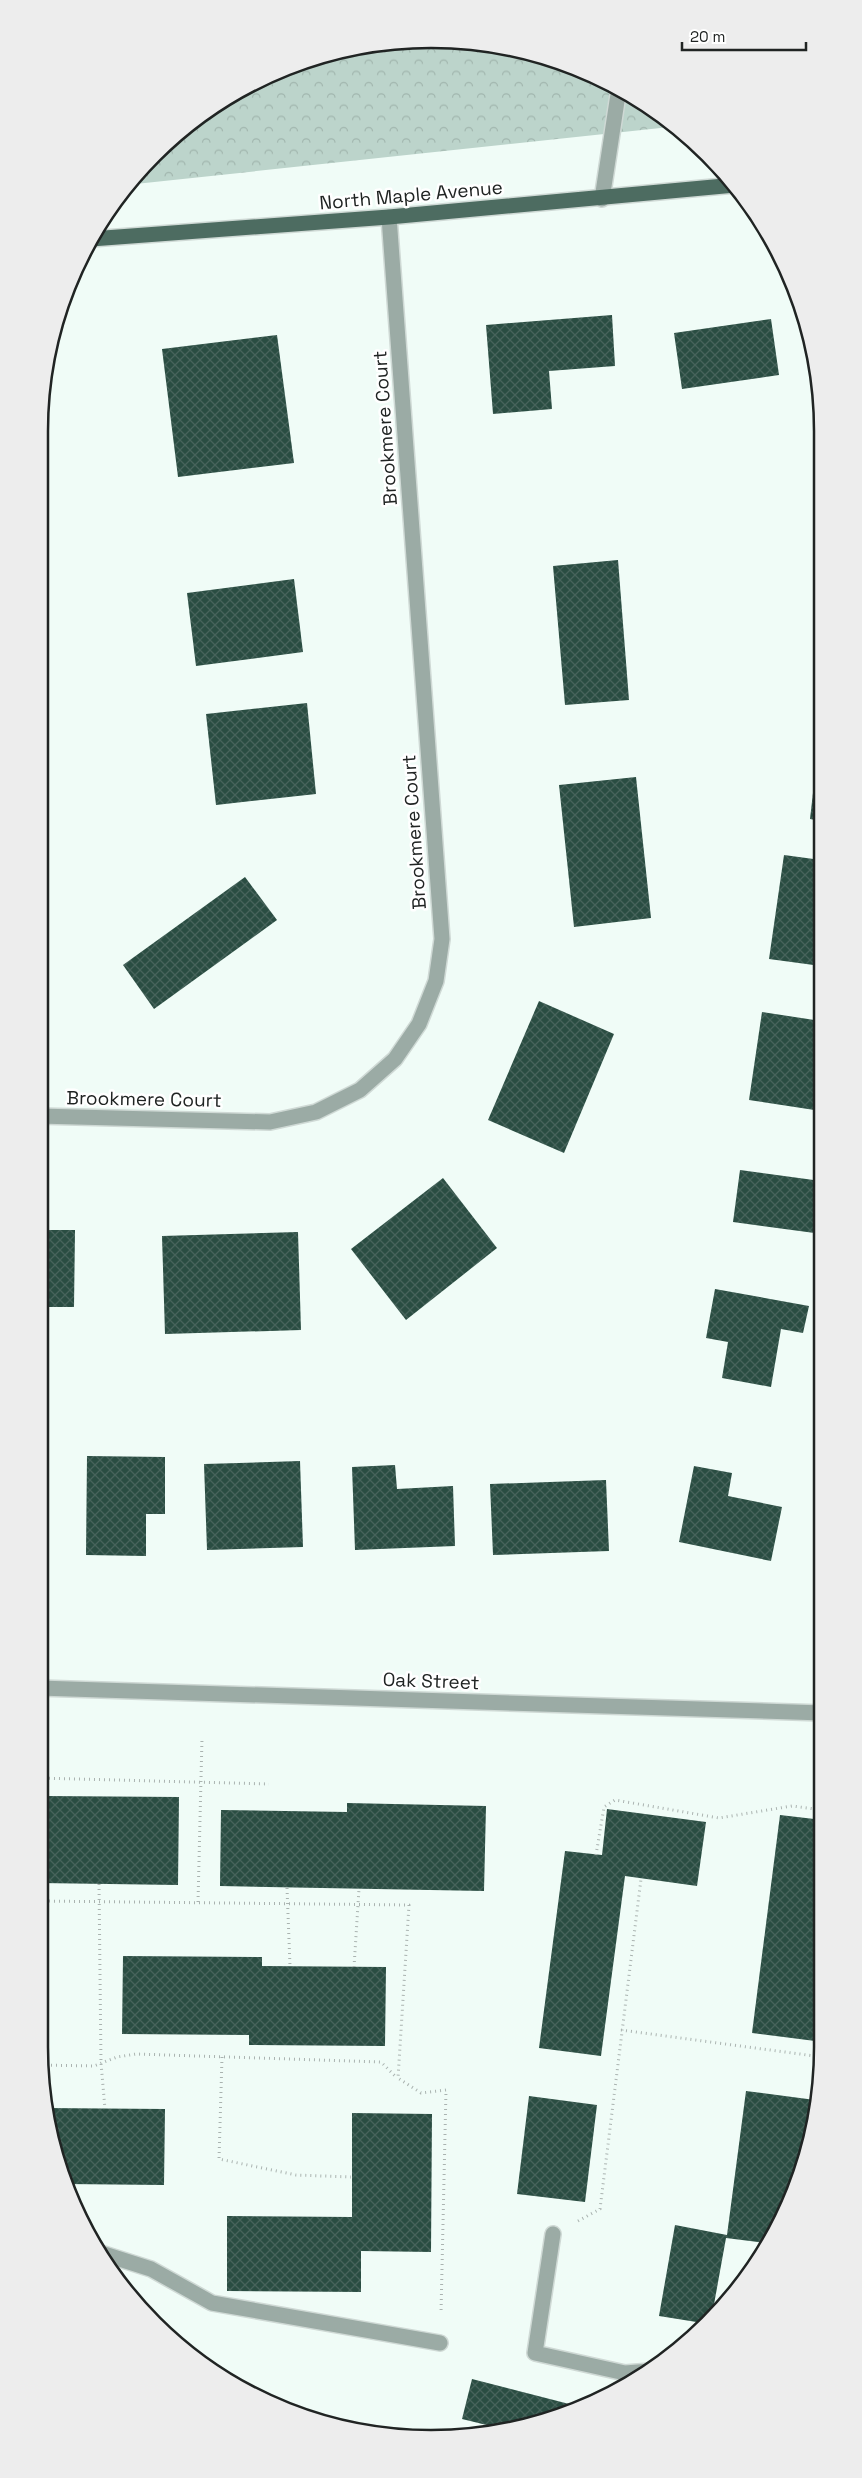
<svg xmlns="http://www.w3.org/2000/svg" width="862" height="2478" viewBox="0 0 862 2478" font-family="'Space Grotesk',sans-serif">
<defs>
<pattern id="forest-crowns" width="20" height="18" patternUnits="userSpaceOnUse" patternTransform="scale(1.25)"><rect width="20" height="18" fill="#bcd4cb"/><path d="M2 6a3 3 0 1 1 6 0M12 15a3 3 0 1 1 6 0" fill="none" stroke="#a1b6ae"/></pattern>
<pattern id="building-cross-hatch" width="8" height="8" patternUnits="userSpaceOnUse" patternTransform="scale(1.25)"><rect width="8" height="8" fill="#2a4d42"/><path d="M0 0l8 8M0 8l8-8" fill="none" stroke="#47635b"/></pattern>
</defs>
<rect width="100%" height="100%" fill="#f0fcf7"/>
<polygon fill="url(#forest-crowns)" points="456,40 532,52 627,91 670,127 126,185 172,136 235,91 305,60 380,42"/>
<g fill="url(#building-cross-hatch)">
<polygon points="612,315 615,366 549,371 552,409 493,414 486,325"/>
<polygon points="771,319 779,375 682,389 674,333"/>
<polygon points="277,335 294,463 178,477 162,349"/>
<polygon points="618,560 629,700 565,705 553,566"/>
<polygon points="294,579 303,652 196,666 187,593"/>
<polygon points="307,703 316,794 216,805 206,714"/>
<polygon points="819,741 821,742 821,821 810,819"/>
<polygon points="636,777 651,918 574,927 559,785"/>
<polygon points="784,855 821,860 821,966 769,959"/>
<polygon points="245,877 277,920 154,1009 123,965"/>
<polygon points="539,1001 614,1034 564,1153 488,1120"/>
<polygon points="762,1012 821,1021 821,1111 749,1100"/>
<polygon points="740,1170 821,1181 822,1234 733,1222"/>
<polygon points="443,1178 497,1248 406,1320 351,1249"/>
<polygon points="39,1230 75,1230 74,1307 39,1307"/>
<polygon points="298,1232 301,1330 165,1334 162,1236"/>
<polygon points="715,1289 809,1306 803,1333 781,1329 771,1387 722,1378 728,1342 706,1338"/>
<polygon points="87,1456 165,1457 165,1514 146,1514 146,1556 86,1555"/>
<polygon points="300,1461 303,1547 207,1550 204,1464"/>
<polygon points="395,1465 397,1489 453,1486 455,1546 355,1550 352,1467"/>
<polygon points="694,1466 732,1473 728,1496 782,1507 771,1561 679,1542"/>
<polygon points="606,1480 609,1551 493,1555 490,1484"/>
<polygon points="39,1785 45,1786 45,1796 179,1797 178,1885 39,1883"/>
<polygon points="347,1803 486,1806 484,1891 220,1886 221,1810 347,1812"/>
<polygon points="607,1809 706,1822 697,1886 625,1876 601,2056 539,2048 565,1851 602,1855"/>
<polygon points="780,1815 823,1820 823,2042 752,2033"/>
<polygon points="123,1956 262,1957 262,1966 386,1967 385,2046 249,2045 249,2035 122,2034"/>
<polygon points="746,2091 815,2100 807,2154 767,2243 726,2238 711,2321 709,2324 659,2316 675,2225 727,2235"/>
<polygon points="529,2096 597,2105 585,2202 517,2194"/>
<polygon points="45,2108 165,2109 164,2185 65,2184 46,2123"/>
<polygon points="352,2113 432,2114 431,2252 361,2251 361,2292 227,2291 227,2216 352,2217"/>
<polygon points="472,2379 577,2406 532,2426 507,2430 462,2419"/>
</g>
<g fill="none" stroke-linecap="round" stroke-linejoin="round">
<g stroke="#cfd9d5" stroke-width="18">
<g id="lane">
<polyline points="553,2234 535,2353 625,2373 651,2371"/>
<polyline points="104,2254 151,2269 212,2303 440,2343"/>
</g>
</g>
<g stroke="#cfd9d5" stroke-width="18">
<g id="street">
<polyline points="602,199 619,88"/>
<polyline points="39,1116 270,1122 316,1112 360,1090 395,1059 419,1024 436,981 442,939 389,217"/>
<polyline points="39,1688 823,1713"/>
</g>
</g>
<g stroke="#cfd9d5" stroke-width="18">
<polyline id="primary" points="91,239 389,217 735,185"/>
</g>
<g stroke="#aab3b0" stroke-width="3" stroke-dasharray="1 4" stroke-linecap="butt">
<polyline points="39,1778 269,1784"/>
<polyline points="596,1855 604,1807 615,1800 719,1818 792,1806 823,1810"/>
<polyline points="99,1884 101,2063 105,2109"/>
<polyline points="287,1888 290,1966"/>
<polyline points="39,1901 409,1905 398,2078 421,2093 446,2090 441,2313"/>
<polyline points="198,1902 202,1738"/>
<polyline points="354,1967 359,1889"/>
<polyline points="621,2030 822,2057"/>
<polyline points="222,2057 219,2159 296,2175 351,2177"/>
<polyline points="41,2065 94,2066 117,2057 136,2054 381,2062 397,2078"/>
<polyline points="810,2135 812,2135"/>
<polyline points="578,2221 600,2209 641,1879"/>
</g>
<use href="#lane" stroke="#9baba5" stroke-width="15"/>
<use href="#street" stroke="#9baba5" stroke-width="15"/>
<use href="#primary" stroke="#4d6c61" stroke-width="15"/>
</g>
<g text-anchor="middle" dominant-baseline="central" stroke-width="5" stroke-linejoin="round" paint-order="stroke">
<g font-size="19" fill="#202423" stroke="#fff">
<text transform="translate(411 195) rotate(-5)">North Maple Avenue</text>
<text transform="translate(385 428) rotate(-94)">Brookmere Court</text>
<text transform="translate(414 832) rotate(-94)">Brookmere Court</text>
<text transform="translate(144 1099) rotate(1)">Brookmere Court</text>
<text transform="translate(431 1681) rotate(2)">Oak Street</text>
</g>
</g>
<path d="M0 0H862V2478H0ZM431 48H431A383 383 0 0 1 814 431V2047A383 383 0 0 1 431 2430H431A383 383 0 0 1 48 2047V431A383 383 0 0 1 431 48Z" fill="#ededed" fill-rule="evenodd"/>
<path fill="none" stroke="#202423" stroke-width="2.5" d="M431 48H431A383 383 0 0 1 814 431V2047A383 383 0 0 1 431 2430H431A383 383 0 0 1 48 2047V431A383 383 0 0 1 431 48Z"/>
<path d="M682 42v8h124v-8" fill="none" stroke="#202423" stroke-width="2.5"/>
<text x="690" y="42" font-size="15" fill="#202423" stroke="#ffffff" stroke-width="4" paint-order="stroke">20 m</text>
</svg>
